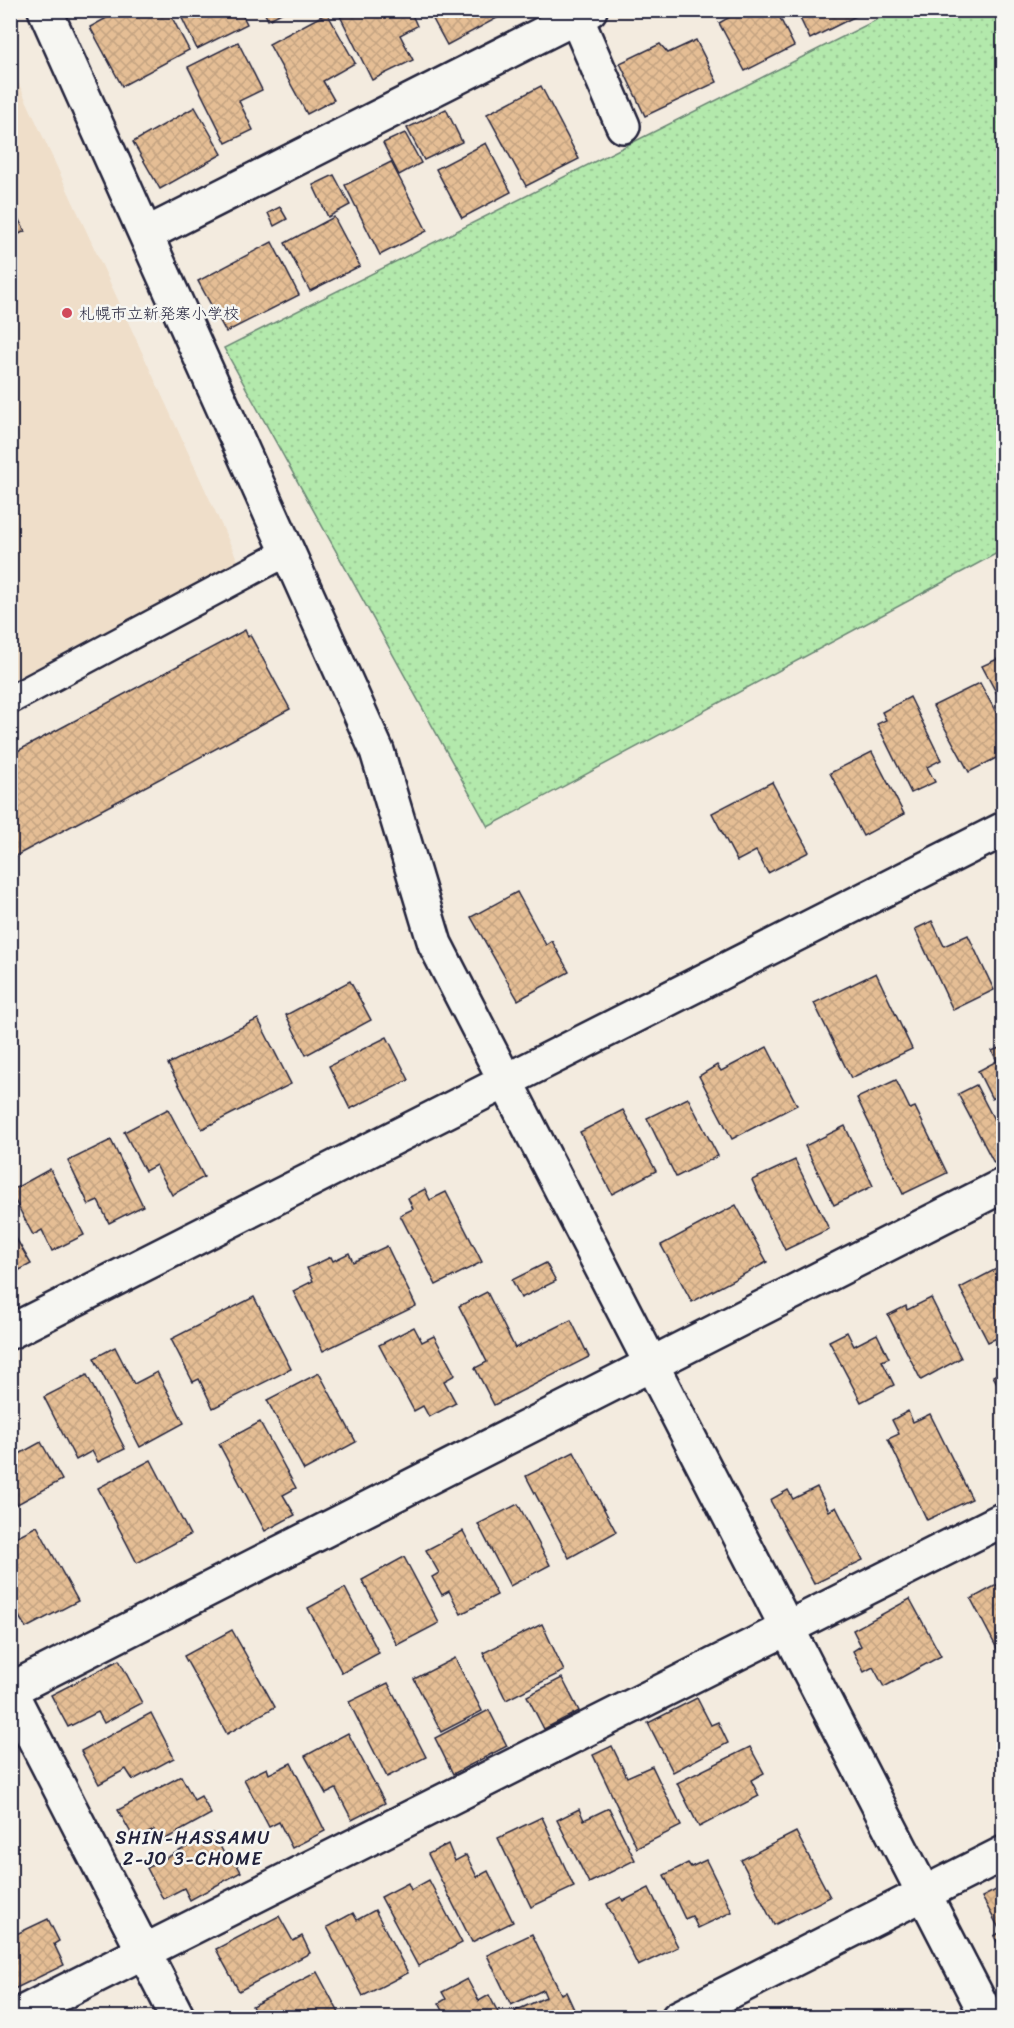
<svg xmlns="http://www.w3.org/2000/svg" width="1014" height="2028" viewBox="0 0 1014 2028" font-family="Sriracha,'Klee One',sans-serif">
<defs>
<pattern id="grass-dots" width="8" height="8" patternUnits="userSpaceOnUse" patternTransform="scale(1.5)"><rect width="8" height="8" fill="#b3e9ac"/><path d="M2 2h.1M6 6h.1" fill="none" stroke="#9ac895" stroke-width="1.8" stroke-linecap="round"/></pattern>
<pattern id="building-cross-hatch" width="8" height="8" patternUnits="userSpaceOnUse" patternTransform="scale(1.5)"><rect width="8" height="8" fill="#e5be95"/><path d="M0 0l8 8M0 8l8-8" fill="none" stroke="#c4a381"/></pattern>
</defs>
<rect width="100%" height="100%" fill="#f3ebdf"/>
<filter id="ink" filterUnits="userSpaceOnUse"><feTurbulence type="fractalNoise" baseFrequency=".0167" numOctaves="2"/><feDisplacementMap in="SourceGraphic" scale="12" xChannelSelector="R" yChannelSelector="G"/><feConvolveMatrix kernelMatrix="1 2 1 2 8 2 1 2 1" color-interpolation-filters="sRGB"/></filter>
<g filter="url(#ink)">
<polygon fill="#efdec9" points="10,65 238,561 11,681 10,681"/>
<polygon fill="url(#grass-dots)" stroke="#6a8674" stroke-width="1.5" points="894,11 1003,11 1003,550 488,827 224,348"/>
<g fill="url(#building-cross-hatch)" stroke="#22223b" stroke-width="1.5">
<polygon points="121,10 168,10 189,50 122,86 90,27"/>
<polygon points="178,10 240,10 247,24 197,49"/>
<polygon points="263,10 287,10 268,20"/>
<polygon points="337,10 410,10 417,26 400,35 413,60 372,80"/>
<polygon points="428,10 496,10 499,17 447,45"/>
<polygon points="742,10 776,10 794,46 745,71 719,23"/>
<polygon points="796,10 861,10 862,13 810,39"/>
<polygon points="327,13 355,63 323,81 334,100 307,114 269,44"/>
<polygon points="696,40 717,82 645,116 620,63 660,44 668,53"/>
<polygon points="238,42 262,90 239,101 253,130 226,143 188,67"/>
<polygon points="541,86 579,159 526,186 487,114"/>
<polygon points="195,107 222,154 160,189 133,142"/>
<polygon points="446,109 462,142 424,160 407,128"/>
<polygon points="405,133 421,163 399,175 383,143"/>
<polygon points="486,143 511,192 462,218 436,169"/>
<polygon points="391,162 427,231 380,255 345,185"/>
<polygon points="334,175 350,205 328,217 313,185"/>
<polygon points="10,204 25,231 10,239"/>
<polygon points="280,207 287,219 274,226 268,213"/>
<polygon points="334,217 360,266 310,291 285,243"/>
<polygon points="272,242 299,295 226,332 198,281"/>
<polygon points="245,630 248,637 250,635 290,709 10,859 10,755"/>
<polygon points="1004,656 1004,707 982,666"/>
<polygon points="980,683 1004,727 1004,754 969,772 933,706"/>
<polygon points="910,697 941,760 927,767 935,782 911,793 877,724 886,720 882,712"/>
<polygon points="872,752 904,814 863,836 830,773"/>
<polygon points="772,782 809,852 768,873 756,851 737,861 712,813"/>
<polygon points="517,892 546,945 552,941 569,972 518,1000 471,917"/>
<polygon points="932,921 944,946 968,935 994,990 953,1010 915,929"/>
<polygon points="876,973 912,1049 851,1078 814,1003"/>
<polygon points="350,981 371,1020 306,1055 286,1015"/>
<polygon points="258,1019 291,1084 202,1129 168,1064"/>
<polygon points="387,1037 409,1080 350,1109 329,1066"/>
<polygon points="1004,1046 1004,1105 998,1096 992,1099 978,1071 997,1061 992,1051"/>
<polygon points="767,1047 797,1105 732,1139 699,1076 717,1065 721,1071"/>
<polygon points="896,1080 910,1109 915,1107 947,1173 903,1194 857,1098"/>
<polygon points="976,1085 1004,1139 1004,1158 994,1163 958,1094"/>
<polygon points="688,1098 718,1156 676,1177 647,1118"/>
<polygon points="168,1109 204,1177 172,1195 156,1165 145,1171 124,1132"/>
<polygon points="623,1110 656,1171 612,1194 580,1132"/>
<polygon points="845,1126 873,1186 834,1205 805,1146"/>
<polygon points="111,1140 143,1206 109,1223 98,1201 89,1205 68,1161"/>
<polygon points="795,1160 829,1229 785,1250 752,1180"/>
<polygon points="50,1169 84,1235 52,1251 42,1230 33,1235 10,1191"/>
<polygon points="425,1189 430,1200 446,1192 482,1262 436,1285 400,1215 413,1209 408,1198"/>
<polygon points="736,1205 767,1262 692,1302 661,1245"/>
<polygon points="10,1228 31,1264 10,1275"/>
<polygon points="387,1246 416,1306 323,1351 293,1291 313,1281 307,1268 331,1257 333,1261 349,1253 353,1262"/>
<polygon points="546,1263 556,1281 521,1298 512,1280"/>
<polygon points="1004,1265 1004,1335 988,1342 960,1288"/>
<polygon points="487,1292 515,1348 571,1320 589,1357 494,1405 475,1368 487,1362 459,1306"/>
<polygon points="254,1297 291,1369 213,1408 199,1379 193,1382 171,1339"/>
<polygon points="931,1298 961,1358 921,1380 888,1315 906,1306 907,1310"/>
<polygon points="414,1327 422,1342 434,1336 455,1375 444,1381 456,1403 429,1417 423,1406 414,1411 379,1345"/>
<polygon points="847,1332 854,1346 877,1334 889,1358 882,1361 894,1385 861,1402 829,1341"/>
<polygon points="115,1347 134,1384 157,1372 184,1423 140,1447 94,1358"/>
<polygon points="1004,1370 1004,1396 993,1376"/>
<polygon points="319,1373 356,1442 304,1470 267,1400"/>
<polygon points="87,1375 125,1449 98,1462 92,1451 76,1460 44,1397"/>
<polygon points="908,1411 913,1422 930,1414 972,1499 927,1520 888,1439 899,1434 892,1420"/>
<polygon points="260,1422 296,1488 283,1495 295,1515 265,1531 219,1444"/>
<polygon points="41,1442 62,1480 10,1508 10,1459"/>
<polygon points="574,1452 616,1532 569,1558 526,1476"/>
<polygon points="151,1460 190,1535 137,1563 98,1488"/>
<polygon points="817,1487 829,1511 836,1507 863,1560 814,1584 770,1500 788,1490 793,1499"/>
<polygon points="518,1504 550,1565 510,1586 478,1524"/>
<polygon points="37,1526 78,1601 26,1628 10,1602 10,1540"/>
<polygon points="463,1531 497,1595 461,1614 449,1591 442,1595 432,1577 439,1573 426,1550"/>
<polygon points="404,1557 439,1623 397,1645 362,1580"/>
<polygon points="1004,1581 1004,1662 971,1599"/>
<polygon points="345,1588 379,1653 342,1673 308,1608"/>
<polygon points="910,1599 941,1656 884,1687 873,1667 864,1672 853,1651 861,1646 853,1630"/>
<polygon points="542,1624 564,1671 506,1700 483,1653"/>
<polygon points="232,1630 275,1707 227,1734 184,1656"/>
<polygon points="455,1658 482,1711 441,1732 414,1679"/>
<polygon points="119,1660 142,1703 104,1723 98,1712 68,1727 51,1695"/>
<polygon points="562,1678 579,1711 544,1729 527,1696"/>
<polygon points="388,1683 426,1757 387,1777 349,1702"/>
<polygon points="697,1698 711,1725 718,1722 728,1743 673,1772 648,1723"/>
<polygon points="489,1710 507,1746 453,1774 435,1738"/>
<polygon points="151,1713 174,1758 133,1780 126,1769 99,1784 81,1751"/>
<polygon points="348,1733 385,1803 352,1820 336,1789 326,1794 305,1756"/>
<polygon points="612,1746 627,1777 652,1766 681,1826 637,1848 593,1755"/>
<polygon points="750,1747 764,1773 751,1780 759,1796 699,1827 677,1783"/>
<polygon points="291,1763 325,1831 292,1848 279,1822 269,1827 244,1779 267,1768 269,1774"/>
<polygon points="181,1776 194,1800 201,1796 211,1814 160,1842 154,1830 135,1840 118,1810"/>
<polygon points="609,1808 635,1860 589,1883 557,1820 579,1809 584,1820"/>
<polygon points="542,1817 574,1887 531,1907 498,1838"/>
<polygon points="796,1832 830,1897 774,1925 741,1860"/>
<polygon points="213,1833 226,1857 231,1854 241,1872 190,1900 184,1888 163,1899 147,1868"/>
<polygon points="448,1844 455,1861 466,1855 477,1877 488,1871 513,1922 472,1942 428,1854"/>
<polygon points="706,1860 732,1912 698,1928 692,1916 685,1919 664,1875 688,1863 691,1867"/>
<polygon points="429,1880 462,1943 418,1966 381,1897 408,1883 411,1890"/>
<polygon points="1004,1886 1004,1953 1003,1954 994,1936 1001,1932 982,1897"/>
<polygon points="649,1888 678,1947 638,1966 607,1904 621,1897 623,1901"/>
<polygon points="375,1910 408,1973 363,1996 327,1927 353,1913 357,1920"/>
<polygon points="279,1916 293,1941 302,1936 310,1953 239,1991 216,1949"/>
<polygon points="48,1919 59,1941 54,1944 64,1965 10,1991 10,1937"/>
<polygon points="532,1934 561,1994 566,1992 578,2018 518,2018 515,2011 546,1997 543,1990 511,2005 487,1955"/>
<polygon points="317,1972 339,2013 330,2018 258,2018 252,2006"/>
<polygon points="467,1979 479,2001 489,1995 501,2018 447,2018 439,2003 446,1999 442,1992"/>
</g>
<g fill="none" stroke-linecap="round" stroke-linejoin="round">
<g stroke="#22223b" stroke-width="32">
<polyline id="service" points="10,700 287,552"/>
</g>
<g stroke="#22223b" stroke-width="38">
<g id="minor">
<polyline points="45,10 377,751 435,944 988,2018"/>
<polyline points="573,10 623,126"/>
<polyline points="147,234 590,10"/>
<polyline points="10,1332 1004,829"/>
<polyline points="10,1690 1004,1185"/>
<polyline points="10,1691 178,2018"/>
<polyline points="12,2018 1004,1519"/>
<polyline points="678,2018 1004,1853"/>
</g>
</g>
<use href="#service" stroke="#f6f6f2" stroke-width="27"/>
<use href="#minor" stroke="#f6f6f2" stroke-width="33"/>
</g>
</g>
<circle fill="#d1495b" stroke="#f6f6f2" stroke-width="2" cx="67" cy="313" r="6"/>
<g text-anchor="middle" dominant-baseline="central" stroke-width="5" stroke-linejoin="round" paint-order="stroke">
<g font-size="16" fill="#22223b" stroke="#f6f6f2" text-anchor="start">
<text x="79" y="313">札幌市立新発寒小学校</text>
</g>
<g font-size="18" letter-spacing="1.5" fill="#22223b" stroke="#f6f6f2">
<text x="193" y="1838">SHIN-HASSAMU<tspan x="193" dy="21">2-JO 3-CHOME</tspan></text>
</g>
</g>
<rect width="1014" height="2028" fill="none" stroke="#f6f6f2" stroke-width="36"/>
<rect x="18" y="18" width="978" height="1992" fill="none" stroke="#22223b" stroke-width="2" filter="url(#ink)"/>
</svg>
